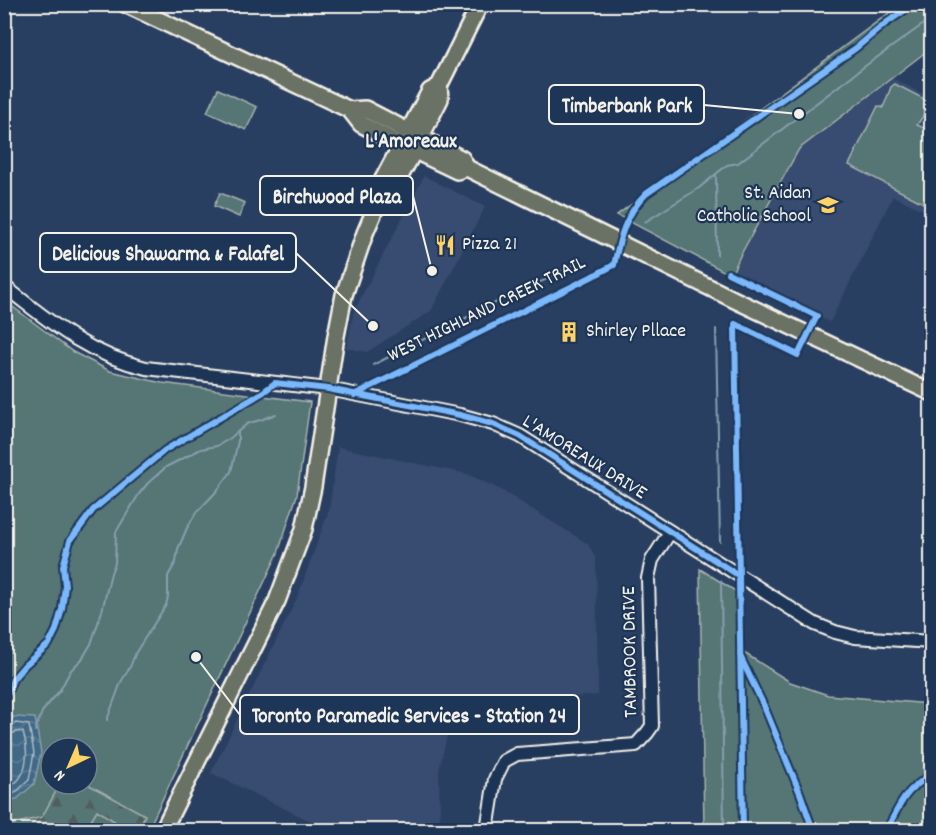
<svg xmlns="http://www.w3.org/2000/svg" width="936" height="835" viewBox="0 0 936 835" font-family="Dekko,sans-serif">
<defs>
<pattern id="forest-firs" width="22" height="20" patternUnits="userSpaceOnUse" patternTransform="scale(1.5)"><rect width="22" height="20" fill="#577574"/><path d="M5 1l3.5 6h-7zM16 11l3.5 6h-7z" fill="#505e5d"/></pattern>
<pattern id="water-waves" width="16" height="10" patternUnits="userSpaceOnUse" patternTransform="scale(1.5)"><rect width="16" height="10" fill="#3f6887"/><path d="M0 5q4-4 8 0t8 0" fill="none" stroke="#5b7e98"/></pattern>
</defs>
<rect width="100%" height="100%" fill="#293f62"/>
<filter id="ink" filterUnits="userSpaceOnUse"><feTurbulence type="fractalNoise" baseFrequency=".0167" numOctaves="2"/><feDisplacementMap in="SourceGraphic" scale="12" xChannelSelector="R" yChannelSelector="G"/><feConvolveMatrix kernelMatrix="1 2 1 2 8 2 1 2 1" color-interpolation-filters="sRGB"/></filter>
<g filter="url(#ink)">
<g fill="#384c70">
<polygon points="892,78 931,98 931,214 893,196 830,322 731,275 740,256 799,149"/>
<polygon points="424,176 485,207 431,311 367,352 346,348 354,311"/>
<polygon points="338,447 467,474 501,490 588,544 596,559 598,695 492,703 466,719 447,736 439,770 440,826 437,830 329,830 211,773 297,598 329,510"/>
</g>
<g fill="#577574" stroke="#a6b3ae" stroke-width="1.5" fill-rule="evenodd">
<polygon points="901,4 931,5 931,48 799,149 740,256 731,275 617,215"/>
<polygon points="895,84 928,101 923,116 917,125 926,129 931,113 931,207 849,165 878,106 883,108 891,87"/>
<polygon points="218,89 257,107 246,130 207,112"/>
<polygon points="220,193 245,203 239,217 214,206"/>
<path d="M5,301L73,352L110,371L162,383L310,402L297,495L278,553L148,830H5ZM51,748H87V784H51Z"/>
<polygon points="700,569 740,594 741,651 790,682 828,695 929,704 932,714 931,830 704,830"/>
</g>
<polygon fill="url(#forest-firs)" stroke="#a6b3ae" stroke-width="1.5" points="87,778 92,780 89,785 145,815 138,830 128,830 97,810 85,830 5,830 5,826 42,817 60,784 87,784"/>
<polygon fill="url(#water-waves)" stroke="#879fae" stroke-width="1.5" points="14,717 35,718 41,753 34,784 17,799 5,800 5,723"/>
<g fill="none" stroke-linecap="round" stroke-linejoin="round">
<g stroke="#acbac1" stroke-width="1.5">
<polyline points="4,728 9,727 16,723 29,725 34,753 29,780 15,793 4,794"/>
<path d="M4,735C11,735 16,730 23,732C29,750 29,784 4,787"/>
</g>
<g stroke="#879fae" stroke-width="2">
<polyline points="716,175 717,255"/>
<polyline points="645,222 699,188 727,165 738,163 861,69 932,18"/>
<polyline points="716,329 720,542"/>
<polyline points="373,365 511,295 547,279 581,261"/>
<polyline points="721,581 724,830"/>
<polyline points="107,720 121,682 130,667 136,652 166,605 168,597 168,576 176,562 178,549 187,528 196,513 216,492 231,472 238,441 238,431"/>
<polyline points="35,731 42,712 60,690 71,670 82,659 91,644 102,611 111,573 115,563 116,532 139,494 148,483 166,467 201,449 217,446 229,439 247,424 263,419 276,414"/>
</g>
<g stroke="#f4f1e8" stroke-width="16">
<g id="minor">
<path d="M4,286C51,323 87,354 146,368L328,389L460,415L493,424L520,436L815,624L835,632L855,637L932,642"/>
<polyline points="487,830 495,779 504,761 517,754 636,745 647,733 652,726 648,578 652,560 670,532"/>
</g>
</g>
<g stroke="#f4f1e8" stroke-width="20">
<g id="major">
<polyline points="125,4 350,110 361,124 390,139 457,171 467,168"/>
<polyline points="350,110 365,109 462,159 467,168 735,300 932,393"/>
<polyline points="379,200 392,191 408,162 440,99 439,86"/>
<polyline points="163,830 277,601 304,529 313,487 336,336 344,295 365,233 379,200 381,183 430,91 439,86 480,4"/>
</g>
</g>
<use href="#minor" stroke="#1d3557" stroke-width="12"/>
<use href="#major" stroke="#6b7165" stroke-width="15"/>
<g stroke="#1d3557" stroke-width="10">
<g id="cycleway">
<polyline points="728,273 817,316 798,355 735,324 743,830"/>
<path d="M354,395L597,274L614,265C620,237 625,215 646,194L856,48L886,23L914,4"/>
<polyline points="741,658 764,706 800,793 813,830"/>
<polyline points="4,703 13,679 25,665 49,644 56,630 62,609 65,586 63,566 70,541 93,510 165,450 262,393 275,383 328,389 460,415 493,424 520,436 738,575"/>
<path d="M886,830C894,817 899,803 909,792C916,784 925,780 932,772"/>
</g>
</g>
<use href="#cycleway" stroke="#7ab7fb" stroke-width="6"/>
</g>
</g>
<defs>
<g id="school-bare" transform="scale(1.62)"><path d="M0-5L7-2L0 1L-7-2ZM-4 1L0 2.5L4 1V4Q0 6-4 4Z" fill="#ffd166" stroke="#1d3557" stroke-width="2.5" paint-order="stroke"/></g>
<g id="restaurant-bare" transform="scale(1.62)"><path d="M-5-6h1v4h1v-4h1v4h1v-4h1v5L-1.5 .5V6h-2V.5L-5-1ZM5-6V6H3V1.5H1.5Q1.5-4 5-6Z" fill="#ffd166" stroke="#1d3557" stroke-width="2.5" paint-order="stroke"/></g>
<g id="building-bare" transform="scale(1.62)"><path d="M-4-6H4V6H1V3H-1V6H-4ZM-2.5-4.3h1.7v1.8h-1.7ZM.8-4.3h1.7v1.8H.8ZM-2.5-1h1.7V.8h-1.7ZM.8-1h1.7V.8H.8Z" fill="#ffd166" stroke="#1d3557" stroke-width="2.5" paint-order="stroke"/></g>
</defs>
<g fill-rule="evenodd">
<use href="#school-bare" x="828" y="205"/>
<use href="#restaurant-bare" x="445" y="245"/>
<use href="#building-bare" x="569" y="332"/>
</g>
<g text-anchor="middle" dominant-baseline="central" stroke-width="4.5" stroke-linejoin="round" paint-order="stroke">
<g font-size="20" fill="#f4f1e8" stroke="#1d3557" text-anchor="start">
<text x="811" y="194" text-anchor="end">St. Aidan<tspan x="811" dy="23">Catholic School</tspan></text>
<text x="462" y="245">Pizza 21</text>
<text x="586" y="332">Shirley Pllace</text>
</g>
<g font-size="20" fill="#f4f1e8" stroke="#1d3557">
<text transform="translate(487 310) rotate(-26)">WEST HIGHLAND CREEK TRAIL</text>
<text transform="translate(584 458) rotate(32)">L'AMOREAUX DRIVE</text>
<text transform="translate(631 652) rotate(-91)">TAMBROOK DRIVE</text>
</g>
<g font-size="21" font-weight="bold" fill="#f4f1e8" stroke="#1d3557">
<text x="411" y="143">L'Amoreaux</text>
</g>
</g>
<path fill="none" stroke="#f4f1e8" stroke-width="2" d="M799 114L704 105M432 271L413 196M373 326L296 253M196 657L240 715"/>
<g fill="#f4f1e8" stroke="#1d3557" stroke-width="2">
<circle cx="799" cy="114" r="6"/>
<circle cx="432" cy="271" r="6"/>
<circle cx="373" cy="326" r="6"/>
<circle cx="196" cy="657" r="6"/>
</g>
<g fill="#1d3557" stroke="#f4f1e8" stroke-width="2">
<rect x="549" y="85" width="155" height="39" rx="6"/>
<rect x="260" y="176" width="153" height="39" rx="6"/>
<rect x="40" y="233" width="256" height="39" rx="6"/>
<rect x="240" y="695" width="339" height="39" rx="6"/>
</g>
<g font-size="21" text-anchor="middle" font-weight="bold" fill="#f4f1e8">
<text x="627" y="112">Timberbank Park</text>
<text x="337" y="203">Birchwood Plaza</text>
<text x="168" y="260">Delicious Shawarma &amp; Falafel</text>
<text x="409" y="722">Toronto Paramedic Services - Station 24</text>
</g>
<rect width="936" height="835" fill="none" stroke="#1d3557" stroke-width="24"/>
<rect x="12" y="12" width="912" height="811" fill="none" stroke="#f4f1e8" stroke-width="2" filter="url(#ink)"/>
<g transform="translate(69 766) rotate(224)"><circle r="28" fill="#1d3557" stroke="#738091" stroke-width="1.5"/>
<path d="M0-4.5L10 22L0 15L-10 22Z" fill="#ffd166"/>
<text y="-9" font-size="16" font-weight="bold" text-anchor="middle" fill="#f4f1e8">N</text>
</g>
</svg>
